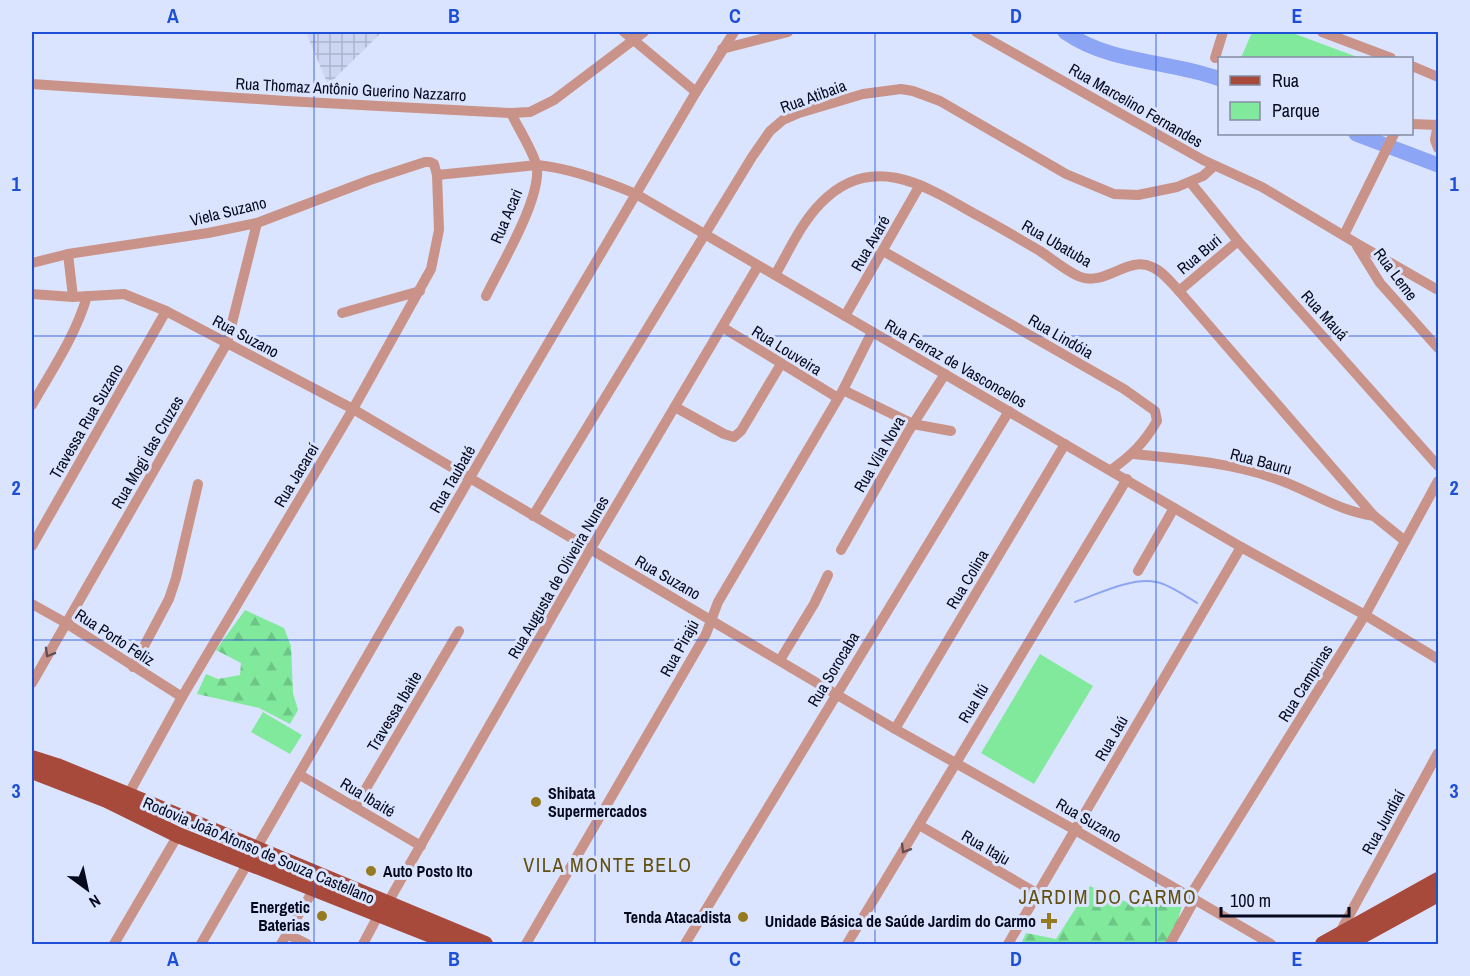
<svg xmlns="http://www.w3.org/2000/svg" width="1470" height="976" viewBox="0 0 1470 976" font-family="'Archivo Narrow',sans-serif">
<defs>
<pattern id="industrial-grid" width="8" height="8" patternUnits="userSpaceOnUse" patternTransform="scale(1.5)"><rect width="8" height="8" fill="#ccd5f1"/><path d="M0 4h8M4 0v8" fill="none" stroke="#aeb6ce"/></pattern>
<pattern id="forest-firs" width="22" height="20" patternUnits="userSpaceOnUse" patternTransform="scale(1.5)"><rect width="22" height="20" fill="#80e99b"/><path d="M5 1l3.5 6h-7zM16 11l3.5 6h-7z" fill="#6dc685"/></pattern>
</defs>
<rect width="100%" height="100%" fill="#dbe4fe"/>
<polygon fill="url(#industrial-grid)" points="306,32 382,32 328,85"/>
<g fill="url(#forest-firs)">
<polygon points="245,610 284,628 291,646 293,693 298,710 290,724 259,708 197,694 206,674 218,679 240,675 241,663 216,650"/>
<polygon points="1090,886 1131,904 1160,897 1183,902 1175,931 1167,944 1021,944 1026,933 1056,939"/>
</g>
<g fill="#80e99b">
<polygon points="1252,32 1290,32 1360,58 1241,58"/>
<polygon points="1040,654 1093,686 1034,784 981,753"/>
<polygon points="263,712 302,735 290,754 251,732"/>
</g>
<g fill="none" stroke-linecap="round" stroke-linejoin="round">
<path stroke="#8da5f5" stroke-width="2" d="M1075,602C1098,594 1132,577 1156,582C1169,584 1185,596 1197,603"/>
<g stroke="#8da5f5" stroke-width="15">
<path d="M1065,32C1111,64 1168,60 1220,79"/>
<polyline points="1356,134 1438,165"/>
</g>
<g stroke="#c99389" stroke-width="10">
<polyline points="624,32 696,92"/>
<polyline points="976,32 1203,160 1262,187 1356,243 1438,290"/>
<polyline points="1322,32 1391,58"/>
<polyline points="722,49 788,32"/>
<polyline points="1215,58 1223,32"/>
<polyline points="1412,66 1438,77"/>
<polyline points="32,84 286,101 511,113 530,112 554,100 644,32"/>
<polyline points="1412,124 1438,125"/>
<polyline points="1438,124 1435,140 1438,148"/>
<path d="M437,175L537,165C570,168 605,181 636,194L1241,547L1365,615L1438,659"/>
<polyline points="1191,183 1238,241 1438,466"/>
<polyline points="1344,235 1394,134"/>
<polyline points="1357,246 1380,283 1438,348"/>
<path d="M883,251L1124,389L1155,411L1157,421C1144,443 1132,455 1111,470"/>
<polyline points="68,254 73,297"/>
<polyline points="32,263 68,254 208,233 257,223 370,180 425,162 430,162 434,164 437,175 439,230 431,269 353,409 182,697 128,795"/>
<path d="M775,275C789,251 801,223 821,203C870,152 923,184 973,213C996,225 1018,238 1040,251C1052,259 1065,270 1078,276C1105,288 1127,255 1152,267C1162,271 1171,282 1179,291L1374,516L1405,541"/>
<polyline points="1179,291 1238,241"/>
<polyline points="32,294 73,297 124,294 166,311 227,343 353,409 895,729 1075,830 1271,944"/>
<path d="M486,296C501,265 540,201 537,168C536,156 517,126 511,113"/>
<polyline points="342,313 420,291"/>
<polyline points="845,316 920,185"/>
<polyline points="722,327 838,398"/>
<polyline points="843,390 913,424 951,431"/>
<path d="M32,405C52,370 76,335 87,296"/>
<polyline points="675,407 724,434 734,437 741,431 781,364"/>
<path d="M1134,454C1179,459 1227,462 1271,477C1309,489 1334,510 1374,516"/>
<polyline points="533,516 752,157 770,131 783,120 799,113 863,94 901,89 913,91 940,101 1066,174 1114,194 1138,195 1177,187 1203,176 1214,166"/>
<polyline points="32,546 166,311"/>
<polyline points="841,550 908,432 945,374"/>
<polyline points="1138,571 1174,508"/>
<polyline points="32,604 66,623 182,697"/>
<polyline points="780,660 814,604 828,575"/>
<polyline points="133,667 169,599 176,578 198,484"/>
<polyline points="32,683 227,343 257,223"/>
<polyline points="895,729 1065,444"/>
<polyline points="300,775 421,846"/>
<polyline points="355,807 459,631"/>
<polyline points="919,825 1038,894"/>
<polyline points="1190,896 1365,615 1438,481"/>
<polyline points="387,904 590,550 758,266"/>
<polyline points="287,934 307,944"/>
<polyline points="1339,934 1438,753"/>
<polyline points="114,944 178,835"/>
<polyline points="201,944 520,391 696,92 734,32"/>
<polyline points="281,944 314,889"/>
<polyline points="363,944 379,914"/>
<polyline points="526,944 706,634 718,602 843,390 872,332"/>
<polyline points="685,944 1009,411"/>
<polyline points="847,944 1127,479"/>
<polyline points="1008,944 1241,547"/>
<polyline points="1170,944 1195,899"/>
</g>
<g stroke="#a7493b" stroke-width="16">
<polyline points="32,758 57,766 128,795 485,944"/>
<polyline points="32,771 107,800 178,835 454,944"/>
<polyline points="1323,944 1438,880"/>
<polyline points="1347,944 1438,894"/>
</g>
</g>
<defs><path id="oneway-chevron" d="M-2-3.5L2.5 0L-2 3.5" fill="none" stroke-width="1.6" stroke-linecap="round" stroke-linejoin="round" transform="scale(1.5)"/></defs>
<g stroke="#674e54">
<use href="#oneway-chevron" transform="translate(49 653) rotate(120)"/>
<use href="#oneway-chevron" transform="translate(905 849) rotate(121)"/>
</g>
<path fill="none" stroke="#1d4ed8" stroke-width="1.5" stroke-opacity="0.55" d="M314,32V944M595,32V944M875,32V944M1156,32V944M32,336H1438M32,640H1438"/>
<g fill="#957a21" stroke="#dbe4fe" stroke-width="2">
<circle cx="536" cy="802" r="6"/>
<circle cx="371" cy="871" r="6"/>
<circle cx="322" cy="916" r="6"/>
<circle cx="743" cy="917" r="6"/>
<path d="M1046 912h6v6h6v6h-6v6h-6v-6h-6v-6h6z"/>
</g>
<g text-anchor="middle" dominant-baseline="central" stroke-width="6" stroke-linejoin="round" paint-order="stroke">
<g font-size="16" fill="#05091e" stroke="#dbe4fe">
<text transform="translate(351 89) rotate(3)">Rua Thomaz Antônio Guerino Nazzarro</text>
<text transform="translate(813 96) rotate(-20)">Rua Atibaia</text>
<text transform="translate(1136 105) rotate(30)">Rua Marcelino Fernandes</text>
<text transform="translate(228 211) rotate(-14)">Viela Suzano</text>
<text transform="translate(506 216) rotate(-67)">Rua Acari</text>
<text transform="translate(870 243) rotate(-60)">Rua Avaré</text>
<text transform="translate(1057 243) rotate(30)">Rua Ubatuba</text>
<text transform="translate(1199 254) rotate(-40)">Rua Buri</text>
<text transform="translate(1396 274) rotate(53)">Rua Leme</text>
<text transform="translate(1325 315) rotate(48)">Rua Mauá</text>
<text transform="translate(246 336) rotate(28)">Rua Suzano</text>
<text transform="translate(1061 336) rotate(30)">Rua Lindóia</text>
<text transform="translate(787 350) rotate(32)">Rua Louveira</text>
<text transform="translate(956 363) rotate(30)">Rua Ferraz de Vasconcelos</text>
<text transform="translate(86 421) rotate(-60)">Travessa Rua Suzano</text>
<text transform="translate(147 452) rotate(-60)">Rua Mogi das Cruzes</text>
<text transform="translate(879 454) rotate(-60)">Rua Vila Nova</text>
<text transform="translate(1261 461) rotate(15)">Rua Bauru</text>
<text transform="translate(296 475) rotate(-59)">Rua Jacareí</text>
<text transform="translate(452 479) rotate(-60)">Rua Taubaté</text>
<text transform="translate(558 577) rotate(-60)">Rua Augusta de Oliveira Nunes</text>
<text transform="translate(668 577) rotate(30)">Rua Suzano</text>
<text transform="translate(967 579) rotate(-59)">Rua Colina</text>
<text transform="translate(115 637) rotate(33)">Rua Porto Feliz</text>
<text transform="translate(679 648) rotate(-61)">Rua Pirajú</text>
<text transform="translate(833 669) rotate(-59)">Rua Sorocaba</text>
<text transform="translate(1305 683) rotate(-58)">Rua Campinas</text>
<text transform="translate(973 703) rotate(-59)">Rua Itú</text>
<text transform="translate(394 711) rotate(-59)">Travessa Ibaite</text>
<text transform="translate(1111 738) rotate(-60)">Rua Jaú</text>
<text transform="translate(368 797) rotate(31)">Rua Ibaité</text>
<text transform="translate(1089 820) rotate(30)">Rua Suzano</text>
<text transform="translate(1383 822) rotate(-61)">Rua Jundiaí</text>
<text transform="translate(986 847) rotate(30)">Rua Itaju</text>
<text transform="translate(259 850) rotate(23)">Rodovia João Afonso de Souza Castellano</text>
</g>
<g font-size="16" font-weight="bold" fill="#05091e" stroke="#dbe4fe" text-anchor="end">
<text x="548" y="793" text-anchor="start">Shibata<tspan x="548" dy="18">Supermercados</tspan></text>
<text x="383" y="871" text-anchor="start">Auto Posto Ito</text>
<text x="310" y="907">Energetic<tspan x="310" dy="18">Baterias</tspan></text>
<text x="731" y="917">Tenda Atacadista</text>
<text x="1036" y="921">Unidade Básica de Saúde Jardim do Carmo</text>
</g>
<g font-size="20" letter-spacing="1.5" fill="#624f12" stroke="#dbe4fe">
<text x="608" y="864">VILA MONTE BELO</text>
<text x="1108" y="896">JARDIM DO CARMO</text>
</g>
</g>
<rect width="1470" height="976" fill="none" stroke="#dbe4fe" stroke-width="66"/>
<rect x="1218" y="57" width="195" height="78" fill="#dbe4fe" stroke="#858ca4" stroke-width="1.5"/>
<rect x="1230" y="76" width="30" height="9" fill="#a7493b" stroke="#858ca4" stroke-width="1.5"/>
<text x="1272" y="87" font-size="18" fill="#05091e">Rua</text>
<rect x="1230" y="102" width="30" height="18" fill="#80e99b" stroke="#858ca4" stroke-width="1.5"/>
<text x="1272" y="117" font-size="18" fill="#05091e">Parque</text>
<g transform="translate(87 889) rotate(147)" stroke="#dbe4fe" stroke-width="4.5" paint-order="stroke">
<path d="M0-4.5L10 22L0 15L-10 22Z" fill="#05091e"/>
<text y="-9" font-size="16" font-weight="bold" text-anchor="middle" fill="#05091e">N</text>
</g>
<path d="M1221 907v9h128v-9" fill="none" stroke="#05091e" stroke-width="3"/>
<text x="1230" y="907" font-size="18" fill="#05091e" stroke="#dbe4fe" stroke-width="4.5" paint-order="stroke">100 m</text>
<rect x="33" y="33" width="1404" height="910" fill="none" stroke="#1d4ed8" stroke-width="2"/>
<g font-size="20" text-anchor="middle" font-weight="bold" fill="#1d4ed8">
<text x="173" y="23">A</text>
<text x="454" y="23">B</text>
<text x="735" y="23">C</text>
<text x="1016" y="23">D</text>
<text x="1297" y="23">E</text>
<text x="16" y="191">1</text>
<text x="1454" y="191">1</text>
<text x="16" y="495">2</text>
<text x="1454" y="495">2</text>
<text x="16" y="798">3</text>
<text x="1454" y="798">3</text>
<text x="173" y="966">A</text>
<text x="454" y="966">B</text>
<text x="735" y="966">C</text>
<text x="1016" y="966">D</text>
<text x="1297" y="966">E</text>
</g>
</svg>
